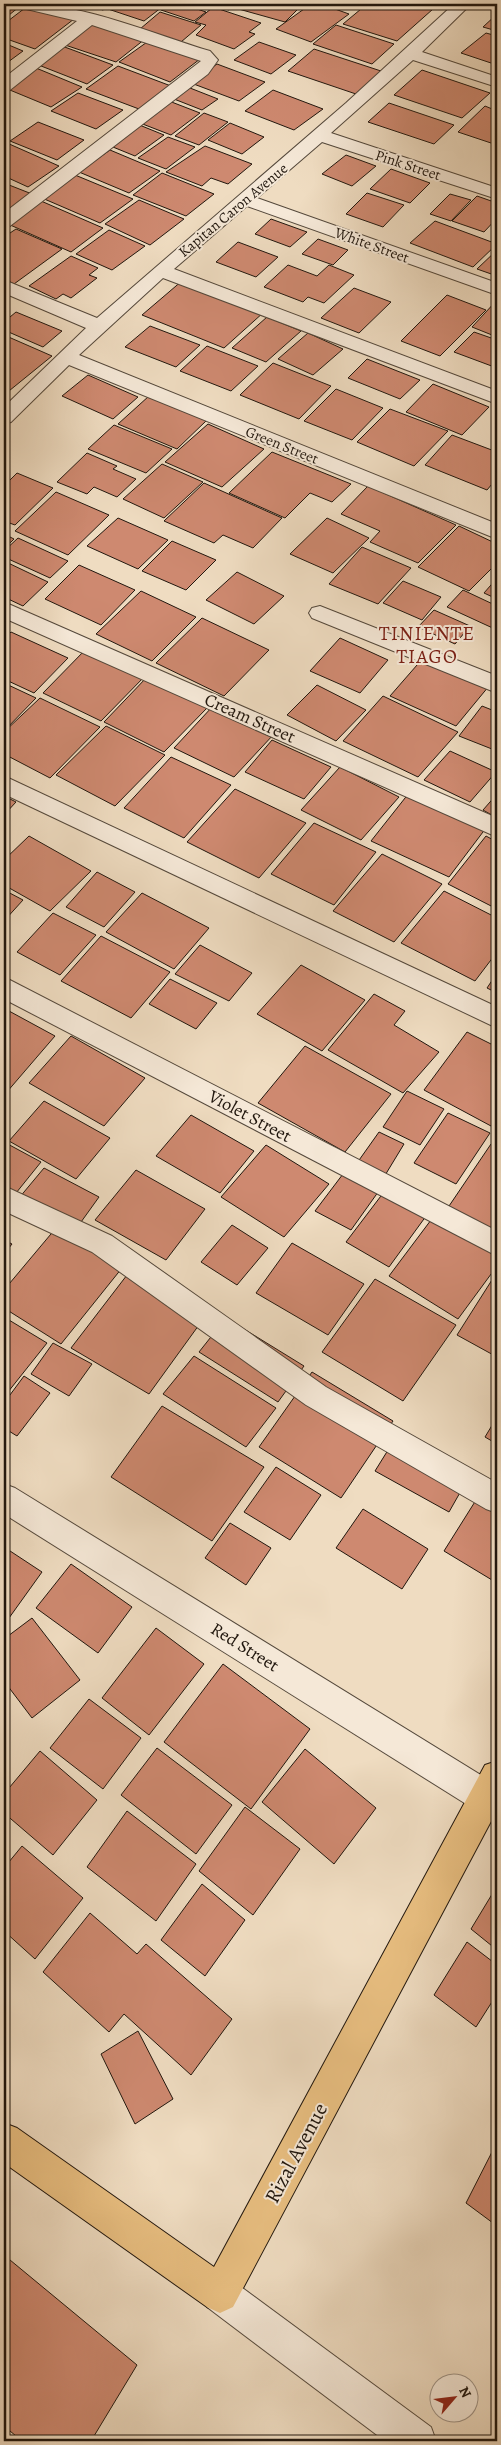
<svg xmlns="http://www.w3.org/2000/svg" width="501" height="2445" viewBox="0 0 501 2445" font-family="Alegreya,serif">
<rect width="100%" height="100%" fill="#efdcc1"/>
<filter id="stains"><feTurbulence type="fractalNoise" baseFrequency=".004" numOctaves="4"/><feColorMatrix values="0 0 0 0 .2 0 0 0 0 .09 0 0 0 0 .02 0 0 0 .5 -.17"/></filter>
<radialGradient id="worn" r=".72"><stop offset=".6" stop-color="#630" stop-opacity="0"/><stop offset="1" stop-color="#630" stop-opacity=".3"/></radialGradient>
<g fill="#ce8970" stroke="#21170e">
<polygon points="4,4 9,4 19,7 4,19"/>
<polygon points="83,4 111,4 103,10"/>
<polygon points="115,4 166,4 144,21 108,9"/>
<polygon points="169,4 199,4 194,8 206,12 194,21 161,10"/>
<polygon points="208,4 236,4 229,10"/>
<polygon points="240,4 303,4 285,22 235,8"/>
<polygon points="311,4 321,4 349,14 311,42 276,29"/>
<polygon points="367,4 415,4 433,9 397,41 343,24"/>
<polygon points="25,8 74,19 35,49 4,38 4,24"/>
<polygon points="212,8 219,9 261,23 249,32 255,34 234,49 196,35 206,25 195,22"/>
<polygon points="160,12 201,25 181,42 140,29"/>
<polygon points="497,14 497,31 483,27"/>
<polygon points="95,22 145,39 116,62 65,45"/>
<polygon points="336,25 394,44 372,64 313,44"/>
<polygon points="486,33 497,36 497,65 461,53"/>
<polygon points="150,40 200,59 170,82 119,62"/>
<polygon points="259,42 296,55 271,74 234,60"/>
<polygon points="4,43 23,51 4,65"/>
<polygon points="62,46 113,65 87,84 36,64"/>
<polygon points="314,49 381,71 356,94 288,71"/>
<polygon points="217,64 265,82 239,101 191,83"/>
<polygon points="118,66 171,86 139,109 86,89"/>
<polygon points="36,68 82,87 51,107 5,88"/>
<polygon points="422,70 490,93 462,118 394,95"/>
<polygon points="190,88 218,99 202,110 174,99"/>
<polygon points="273,90 323,109 294,130 245,111"/>
<polygon points="78,93 123,110 96,129 51,111"/>
<polygon points="169,101 200,113 171,135 140,123"/>
<polygon points="389,103 454,125 434,144 368,122"/>
<polygon points="485,106 497,111 497,145 458,132"/>
<polygon points="204,113 228,122 199,145 175,136"/>
<polygon points="38,122 84,140 57,160 10,141"/>
<polygon points="230,123 264,137 242,154 208,140"/>
<polygon points="137,124 164,135 135,156 108,145"/>
<polygon points="168,137 195,147 166,169 138,158"/>
<polygon points="7,143 59,166 28,187 4,176 4,145"/>
<polygon points="205,146 252,164 228,184 211,178 202,186 166,172"/>
<polygon points="110,150 160,171 129,193 79,172"/>
<polygon points="346,155 376,166 352,186 322,174"/>
<polygon points="391,169 430,183 410,203 370,189"/>
<polygon points="162,173 214,194 186,216 133,195"/>
<polygon points="75,175 133,199 100,223 42,198"/>
<polygon points="4,183 32,194 4,215"/>
<polygon points="367,193 404,205 383,227 346,214"/>
<polygon points="450,194 471,200 451,221 430,214"/>
<polygon points="477,196 497,203 497,218 484,232 452,221"/>
<polygon points="139,200 184,219 150,245 105,224"/>
<polygon points="41,201 103,228 71,252 8,224"/>
<polygon points="271,219 307,232 290,247 255,234"/>
<polygon points="435,221 497,244 473,267 410,243"/>
<polygon points="16,229 62,249 14,284 4,279 4,237"/>
<polygon points="109,230 145,246 112,270 76,254"/>
<polygon points="318,239 348,250 333,265 302,254"/>
<polygon points="238,242 278,257 256,277 216,262"/>
<polygon points="497,250 497,276 477,269"/>
<polygon points="71,256 98,268 89,275 97,278 71,298 63,294 56,299 29,286"/>
<polygon points="288,265 317,276 329,265 354,275 324,303 308,297 303,302 264,287"/>
<polygon points="183,280 264,312 224,348 142,315"/>
<polygon points="354,288 391,302 359,333 321,318"/>
<polygon points="447,295 486,310 440,356 401,341"/>
<polygon points="497,300 497,337 472,327"/>
<polygon points="16,312 62,331 43,347 4,330 4,322"/>
<polygon points="267,317 301,331 266,362 232,348"/>
<polygon points="150,326 200,345 176,367 125,347"/>
<polygon points="474,332 497,340 497,368 454,352"/>
<polygon points="308,333 343,349 313,375 278,359"/>
<polygon points="4,335 52,356 4,395"/>
<polygon points="207,346 258,366 231,391 180,371"/>
<polygon points="367,359 420,380 400,399 348,378"/>
<polygon points="273,363 331,386 299,419 240,395"/>
<polygon points="88,375 138,397 113,419 62,396"/>
<polygon points="433,384 489,407 462,435 406,412"/>
<polygon points="336,389 383,408 352,440 304,421"/>
<polygon points="149,396 207,420 177,449 118,424"/>
<polygon points="390,409 448,431 414,466 357,442"/>
<polygon points="208,424 264,449 222,487 165,462"/>
<polygon points="114,425 172,449 146,473 88,449"/>
<polygon points="452,435 497,452 497,478 487,490 425,465"/>
<polygon points="272,452 351,484 332,502 310,493 285,518 229,493"/>
<polygon points="87,453 117,466 113,469 136,479 117,497 94,487 87,494 57,482"/>
<polygon points="162,464 203,482 164,518 123,499"/>
<polygon points="17,473 53,488 15,525 4,521 4,486"/>
<polygon points="204,483 282,518 253,548 223,535 214,543 164,521"/>
<polygon points="368,486 456,525 418,563 370,542 380,531 341,514"/>
<polygon points="56,492 109,515 68,555 15,531"/>
<polygon points="118,518 168,540 138,569 87,546"/>
<polygon points="327,518 369,538 333,573 290,554"/>
<polygon points="459,526 497,544 497,563 469,591 418,567"/>
<polygon points="4,534 14,539 4,549"/>
<polygon points="18,538 68,561 50,578 4,557 4,551"/>
<polygon points="172,541 216,560 186,590 142,571"/>
<polygon points="362,547 411,568 378,604 329,584"/>
<polygon points="4,561 48,582 23,606 4,597"/>
<polygon points="79,565 135,590 101,625 45,599"/>
<polygon points="237,572 284,596 254,624 206,600"/>
<polygon points="497,578 497,599 484,593"/>
<polygon points="403,581 441,597 422,620 383,603"/>
<polygon points="463,590 497,606 497,630 447,607"/>
<polygon points="141,591 196,617 152,661 96,634"/>
<polygon points="434,610 470,626 455,644 418,627"/>
<polygon points="202,618 269,650 224,696 156,663"/>
<polygon points="11,632 68,658 34,693 4,679 4,639"/>
<polygon points="340,638 388,660 360,693 310,671"/>
<polygon points="87,648 146,675 101,721 43,693"/>
<polygon points="424,657 489,686 456,726 390,696"/>
<polygon points="147,677 208,707 164,752 104,722"/>
<polygon points="4,683 36,698 4,731"/>
<polygon points="317,685 366,710 336,741 287,715"/>
<polygon points="383,696 458,732 418,777 343,741"/>
<polygon points="40,698 100,727 50,778 4,754 4,732"/>
<polygon points="213,706 274,734 234,777 174,748"/>
<polygon points="482,706 497,712 497,751 459,736"/>
<polygon points="106,726 165,755 115,806 56,775"/>
<polygon points="272,740 331,767 304,799 245,772"/>
<polygon points="450,751 496,772 470,802 424,780"/>
<polygon points="171,757 231,785 184,838 124,808"/>
<polygon points="340,767 399,797 361,840 301,810"/>
<polygon points="235,789 306,823 259,878 187,842"/>
<polygon points="409,793 486,828 449,877 371,841"/>
<polygon points="497,794 497,818 483,810"/>
<polygon points="4,796 16,802 4,815"/>
<polygon points="314,823 376,852 334,905 271,874"/>
<polygon points="29,836 91,871 50,911 4,885 4,860"/>
<polygon points="486,836 497,842 497,909 448,884"/>
<polygon points="382,854 442,884 394,942 333,911"/>
<polygon points="97,872 135,892 104,927 66,907"/>
<polygon points="4,890 23,900 4,921"/>
<polygon points="444,891 497,918 497,952 475,981 401,943"/>
<polygon points="142,893 209,928 174,969 106,932"/>
<polygon points="53,913 96,935 60,975 17,952"/>
<polygon points="101,936 170,972 131,1018 61,981"/>
<polygon points="200,945 252,973 229,1001 175,974"/>
<polygon points="301,965 365,1000 322,1051 257,1014"/>
<polygon points="497,973 497,993 487,988"/>
<polygon points="170,979 217,1003 196,1029 149,1004"/>
<polygon points="374,994 405,1011 394,1025 439,1052 403,1093 328,1050"/>
<polygon points="9,1011 55,1036 6,1093 4,1091 4,1017"/>
<polygon points="467,1032 497,1047 497,1117 491,1126 424,1090"/>
<polygon points="71,1036 145,1078 104,1126 29,1083"/>
<polygon points="305,1046 391,1094 345,1152 258,1103"/>
<polygon points="407,1091 444,1109 420,1145 383,1127"/>
<polygon points="44,1101 110,1138 76,1179 9,1141"/>
<polygon points="448,1113 490,1133 456,1184 414,1163"/>
<polygon points="191,1115 254,1151 220,1193 156,1156"/>
<polygon points="379,1132 404,1144 384,1177 357,1163"/>
<polygon points="4,1142 41,1162 12,1198 4,1194"/>
<polygon points="491,1144 497,1147 497,1236 447,1209"/>
<polygon points="266,1145 329,1184 284,1237 221,1197"/>
<polygon points="44,1168 99,1197 76,1229 19,1198"/>
<polygon points="136,1170 205,1209 166,1260 95,1220"/>
<polygon points="346,1170 381,1188 351,1230 315,1211"/>
<polygon points="387,1188 429,1212 389,1267 346,1242"/>
<polygon points="434,1216 497,1254 497,1266 458,1319 389,1276"/>
<polygon points="232,1225 268,1248 237,1285 201,1262"/>
<polygon points="56,1228 122,1268 61,1344 4,1308 4,1290"/>
<polygon points="4,1240 12,1244 4,1254"/>
<polygon points="292,1243 364,1284 328,1335 256,1293"/>
<polygon points="497,1272 497,1357 457,1335"/>
<polygon points="127,1275 204,1318 149,1394 71,1348"/>
<polygon points="375,1279 456,1325 403,1401 322,1352"/>
<polygon points="4,1317 47,1343 4,1397"/>
<polygon points="226,1318 304,1366 278,1402 199,1352"/>
<polygon points="53,1343 92,1364 69,1396 31,1374"/>
<polygon points="194,1356 276,1408 246,1447 163,1394"/>
<polygon points="312,1372 393,1421 341,1498 259,1447"/>
<polygon points="24,1376 50,1393 17,1436 4,1428 4,1403"/>
<polygon points="162,1406 264,1467 212,1541 111,1477"/>
<polygon points="497,1417 497,1444 485,1437"/>
<polygon points="398,1434 470,1475 449,1512 375,1471"/>
<polygon points="276,1467 321,1495 290,1540 244,1512"/>
<polygon points="488,1481 497,1486 497,1583 444,1551"/>
<polygon points="363,1509 428,1549 402,1589 336,1548"/>
<polygon points="230,1523 271,1548 246,1585 205,1558"/>
<polygon points="4,1547 42,1572 4,1625"/>
<polygon points="71,1564 132,1607 98,1653 36,1608"/>
<polygon points="32,1618 80,1680 32,1718 4,1681 4,1639"/>
<polygon points="156,1628 204,1664 149,1735 102,1698"/>
<polygon points="223,1664 310,1729 251,1809 164,1742"/>
<polygon points="89,1699 141,1738 103,1789 50,1748"/>
<polygon points="157,1748 232,1805 196,1854 121,1795"/>
<polygon points="305,1749 376,1808 334,1864 262,1802"/>
<polygon points="40,1751 97,1800 53,1855 4,1813 4,1794"/>
<polygon points="245,1807 300,1849 253,1915 199,1871"/>
<polygon points="127,1811 196,1864 156,1921 87,1867"/>
<polygon points="22,1846 83,1898 35,1959 4,1931 4,1868"/>
<polygon points="202,1884 245,1920 205,1976 161,1940"/>
<polygon points="497,1886 497,1950 471,1929"/>
<polygon points="90,1913 137,1954 146,1944 232,2019 191,2075 124,2014 109,2032 43,1972"/>
<polygon points="467,1942 497,1965 497,1994 476,2027 434,1995"/>
<polygon points="138,2031 173,2099 135,2124 101,2054"/>
<polygon points="493,2150 497,2153 497,2226 466,2203"/>
<polygon points="4,2255 137,2365 91,2441 22,2441 4,2426"/>
</g>
<g fill="none" stroke-linecap="round" stroke-linejoin="round">
<g stroke="#54483b" stroke-width="2">
<g id="minor">
<path d="M16,4C75,0 153,34 210,51L218,60L208,74L10,226L4,227V213L201,61L92,25L10,90L4,91V78L77,21L18,7Z"/>
<polygon points="454,4 471,4 422,52 497,77 497,87 413,60 331,133 497,188 497,199 322,142 257,198 497,283 497,295 247,206 174,269 497,391 497,404 163,278 79,355 497,524 497,539 69,365 11,422 4,424 4,407 86,328 4,293 4,280 97,318 346,103"/>
<polygon points="4,602 497,818 497,837 4,618"/>
<polygon points="320,606 497,676 497,693 312,618 309,613 312,608"/>
<polygon points="4,776 497,1007 497,1028 4,794"/>
<polygon points="4,977 497,1231 497,1256 4,999"/>
<polygon points="4,1186 112,1236 326,1387 497,1483 497,1513 486,1509 306,1405 92,1252 4,1211"/>
<polygon points="4,1484 15,1488 497,1785 497,1809 486,1813 474,1809 4,1514"/>
<polygon points="220,2275 233,2281 431,2427 436,2441 385,2441 207,2307 201,2294 207,2281"/>
</g>
</g>
<g stroke="#21170e" stroke-width="2">
<polygon id="major" points="497,1761 497,1810 233,2307 220,2313 207,2307 4,2163 4,2123 17,2128 214,2267 485,1765"/>
</g>
<use href="#minor" fill="#f5e8d7" fill-rule="evenodd"/>
<use href="#major" fill="#e8be80" fill-rule="evenodd"/>
</g>
<g text-anchor="middle" dominant-baseline="central" stroke-width="4" stroke-linejoin="round" paint-order="stroke">
<g font-size="15" fill="#21170e" stroke="#f5e8d7">
<text transform="translate(408 165) rotate(18)">Pink Street</text>
<text transform="translate(233 210) rotate(-40)">Kapitan Caron Avenue</text>
<text transform="translate(372 245) rotate(20)">White Street</text>
<text transform="translate(282 445) rotate(22)">Green Street</text>
</g>
<g font-size="18" fill="#21170e" stroke="#f5e8d7">
<text transform="translate(250 718) rotate(24)">Cream Street</text>
<text transform="translate(250 1116) rotate(28)">Violet Street</text>
<text transform="translate(245 1647) rotate(32)">Red Street</text>
</g>
<g font-size="20" letter-spacing="1" fill="#7a1f14" stroke="#f5e8d7">
<text x="427" y="633">TINIENTE<tspan x="427" dy="23">TIAGO</tspan></text>
</g>
<g font-size="21" fill="#21170e" stroke="#f5e8d7">
<text transform="translate(296 2153) rotate(-62)">Rizal Avenue</text>
</g>
</g>
<rect width="501" height="2445" fill="none" stroke="#efdcc1" stroke-width="20"/>
<rect x="5" y="5" width="491" height="2435" fill="none" stroke="#21170e" stroke-width="2.5"/>
<rect x="10" y="10" width="481" height="2425" fill="none" stroke="#21170e"/>
<g transform="translate(454 2398) rotate(62)"><circle r="24" fill="#f5e8d7" stroke="#a09487"/>
<path d="M0-4L9 19L0 12L-9 19Z" fill="#8f2418"/>
<text y="-8" font-size="14" font-weight="bold" text-anchor="middle" fill="#21170e">N</text>
</g>
<rect width="100%" height="100%" filter="url(#stains)"/>
<rect width="100%" height="100%" fill="url(#worn)"/>
</svg>
